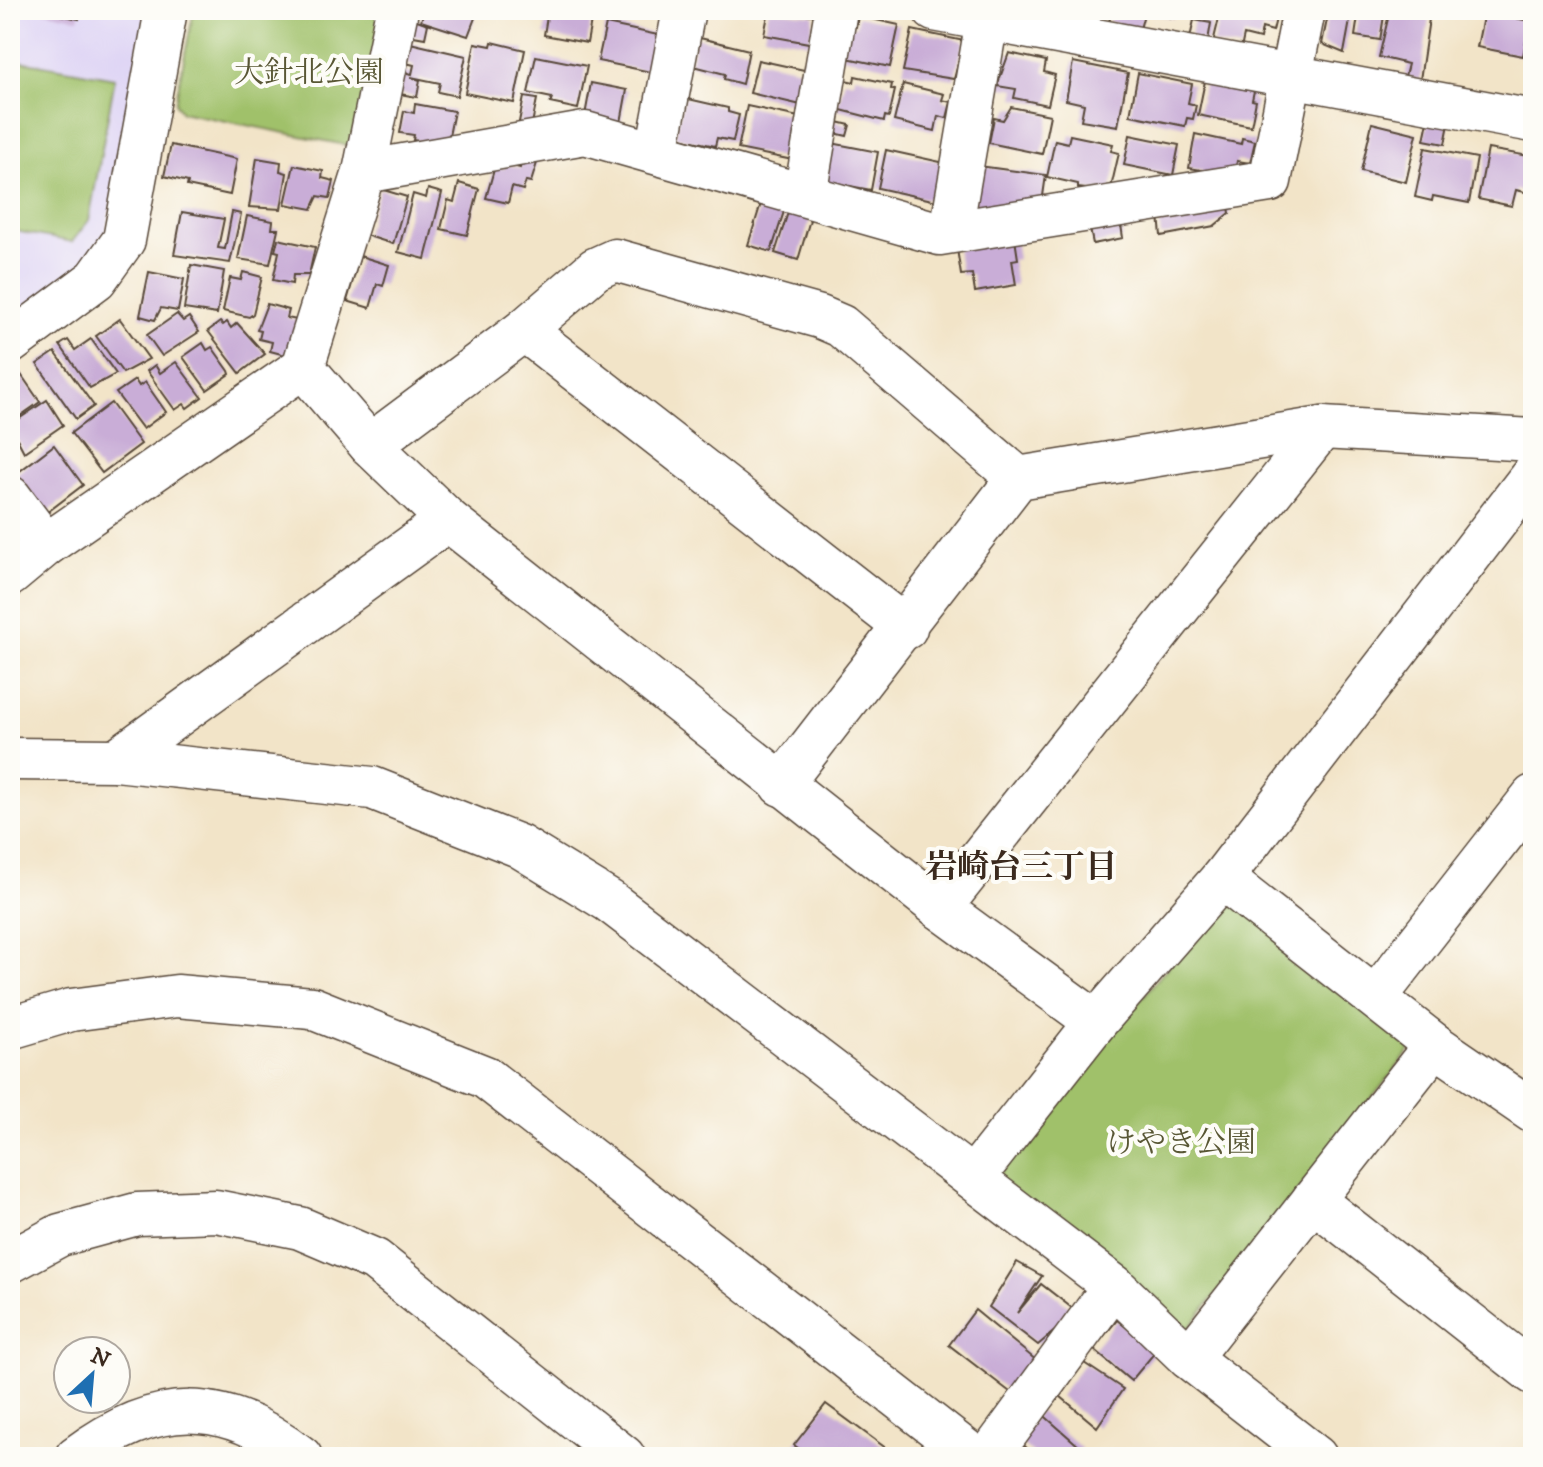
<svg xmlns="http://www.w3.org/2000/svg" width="1543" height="1467" viewBox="0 0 1543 1467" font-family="'IM FELL DW Pica','Noto Serif JP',serif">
<rect width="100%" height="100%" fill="#fdfcf7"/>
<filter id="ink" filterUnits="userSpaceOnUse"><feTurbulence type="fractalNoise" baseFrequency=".0125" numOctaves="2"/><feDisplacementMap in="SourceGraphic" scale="16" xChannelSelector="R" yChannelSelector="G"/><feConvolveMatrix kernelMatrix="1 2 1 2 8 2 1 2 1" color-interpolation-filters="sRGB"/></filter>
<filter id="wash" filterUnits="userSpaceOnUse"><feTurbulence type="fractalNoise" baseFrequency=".006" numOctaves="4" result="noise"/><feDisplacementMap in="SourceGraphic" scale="32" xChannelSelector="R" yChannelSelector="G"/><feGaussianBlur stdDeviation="1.8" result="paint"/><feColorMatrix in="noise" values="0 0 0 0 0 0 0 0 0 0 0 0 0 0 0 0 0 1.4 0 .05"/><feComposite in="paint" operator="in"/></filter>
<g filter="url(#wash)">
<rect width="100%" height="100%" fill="#f2e4c8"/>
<polygon fill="#dfd5f5" points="10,10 148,10 106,231 85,264 10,319"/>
<g fill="#a0c16a" stroke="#6e7644" stroke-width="2">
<polygon points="194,10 385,10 360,148 181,112 175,103"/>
<polygon points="10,59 115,78 89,220 72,242 10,230"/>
<polygon points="1230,899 1416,1043 1188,1329 997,1177 1217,906"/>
</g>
<g id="blocks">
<g fill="#c9add7">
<polygon points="38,10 81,10 79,19"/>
<polygon points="424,10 478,10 468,36 421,21"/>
<polygon points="503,10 531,10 530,17"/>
<polygon points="548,10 593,10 587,43 544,35"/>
<polygon points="769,10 814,15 809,43 764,35"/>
<polygon points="1112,10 1145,10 1140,29 1109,22"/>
<polygon points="1151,10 1211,10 1210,19 1175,12 1174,18 1150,14"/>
<polygon points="1221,10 1278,10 1273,31 1262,28 1260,39 1244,35 1241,49 1213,43"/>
<polygon points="1329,10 1352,10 1344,53 1322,44"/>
<polygon points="1359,10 1385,10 1380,40 1355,36"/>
<polygon points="1390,10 1423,12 1422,18 1429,19 1420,80 1405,76 1408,64 1379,57"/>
<polygon points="1484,12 1530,21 1523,56 1477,47"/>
<polygon points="406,16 428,24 425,38 402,34"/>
<polygon points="858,16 899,25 890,67 842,57 848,26 856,27"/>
<polygon points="1194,20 1211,23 1208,41 1190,38"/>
<polygon points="606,24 658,35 651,72 598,61"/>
<polygon points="912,30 964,41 954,79 903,71"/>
<polygon points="696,37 749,50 742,84 724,79 725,74 690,65"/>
<polygon points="492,42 525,50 514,103 465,93 475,43 491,46"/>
<polygon points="410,43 466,56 457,96 438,92 440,83 411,77 420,80 417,97 394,93 398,71 412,74 414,65 406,63"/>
<polygon points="1009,53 1046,61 1044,72 1055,75 1048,105 1014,98 1016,89 997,86"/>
<polygon points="536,56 587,66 578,109 550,103 552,98 528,93"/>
<polygon points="758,60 809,71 801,105 750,93"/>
<polygon points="1073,62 1128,73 1118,126 1081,120 1084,104 1066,100"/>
<polygon points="1138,73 1192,84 1188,103 1196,105 1193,119 1187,118 1185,126 1130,115"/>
<polygon points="855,76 892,84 891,89 895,90 889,117 885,116 884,121 837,109 845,80 854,82"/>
<polygon points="1205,81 1254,91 1252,100 1256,101 1251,126 1198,115"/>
<polygon points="591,83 627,90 620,128 584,121"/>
<polygon points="903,84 944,94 942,100 951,102 947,118 938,116 935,131 894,121"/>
<polygon points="524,97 537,99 530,134 516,137"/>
<polygon points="684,98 728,108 728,112 739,115 733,141 717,138 715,146 675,137"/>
<polygon points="415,104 454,111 447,146 413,140 414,135 400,133 404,111 414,113"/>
<polygon points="747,106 808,119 793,160 738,149"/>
<polygon points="1011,107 1050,115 1042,154 989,143 994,118 1003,120"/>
<polygon points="829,120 850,125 847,136 826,131"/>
<polygon points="1428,121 1449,124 1445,144 1424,140"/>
<polygon points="1372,123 1417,134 1406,182 1361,171"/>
<polygon points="1195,134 1241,144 1242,138 1255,141 1250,163 1237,161 1234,176 1201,173 1202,170 1189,168"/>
<polygon points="1070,135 1113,144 1111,151 1119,153 1110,192 1078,188 1078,184 1047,177 1055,140 1068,143"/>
<polygon points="1130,135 1179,145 1173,175 1124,165"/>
<polygon points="826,142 878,152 871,190 818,180"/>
<polygon points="171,145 237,159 230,195 187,186 188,182 164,176"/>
<polygon points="1425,148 1477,158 1469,203 1433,196 1432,201 1415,197"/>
<polygon points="1488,149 1529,156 1527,168 1533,169 1533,194 1516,190 1512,206 1478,199"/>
<polygon points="886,150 945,163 937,201 878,188"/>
<polygon points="257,158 281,162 280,171 287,173 281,209 249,207"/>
<polygon points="522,159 537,163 531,182 526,181 523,190 512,187 508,203 486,198 495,166 504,169 505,164 520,168"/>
<polygon points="294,165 323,171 322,178 334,181 330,198 318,196 312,209 285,204"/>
<polygon points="979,166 1046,175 1042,203 1012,212 974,207"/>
<polygon points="459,183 479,189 467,235 441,229 448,200 454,202"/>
<polygon points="380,189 407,197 393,244 365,235"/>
<polygon points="428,189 442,193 425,259 398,252 413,194 426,198"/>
<polygon points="763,197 786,205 771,252 748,245"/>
<polygon points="1228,200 1230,213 1214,226 1161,236 1159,215"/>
<polygon points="790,206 812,213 798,260 775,253"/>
<polygon points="182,212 224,219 218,248 225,249 232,212 241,214 230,263 174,255"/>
<polygon points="247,216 273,221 272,229 278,229 270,264 238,259"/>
<polygon points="1120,218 1123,238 1093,244 1089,224"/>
<polygon points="278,239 315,247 309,275 293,275 292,284 273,280 279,252 275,251"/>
<polygon points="1015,239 1018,259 1012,260 1016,285 975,292 972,274 961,275 957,249"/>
<polygon points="360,256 389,265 383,286 377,284 370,308 347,301"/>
<polygon points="191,265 224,271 217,314 184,309"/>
<polygon points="149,272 184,279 178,311 161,308 155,320 140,316"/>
<polygon points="243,272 262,277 253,314 249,317 223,311 230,278 241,280"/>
<polygon points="267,304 289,310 287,318 297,320 289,356 270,351 272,342 259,339 261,331 257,330"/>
<polygon points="177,314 183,321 189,317 199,332 162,356 147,335"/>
<polygon points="120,319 149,359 123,373 96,336"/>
<polygon points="220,322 223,325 227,322 231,328 237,323 265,354 240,373 208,331"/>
<polygon points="91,339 116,374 90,388 60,345 68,340 75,350"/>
<polygon points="203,343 207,350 212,347 229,371 230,374 207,390 183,357"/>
<polygon points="55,352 94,406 76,419 37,364"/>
<polygon points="176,362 202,397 187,408 184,404 175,410 147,371 155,365 160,373"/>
<polygon points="20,373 40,402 10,423 10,380"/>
<polygon points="135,380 139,386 145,382 166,412 143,429 116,393"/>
<polygon points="47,400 63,425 24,452 10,425"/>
<polygon points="111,403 141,444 102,473 71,433"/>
<polygon points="54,445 83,485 45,514 16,474"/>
<polygon points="1017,1262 1042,1276 1017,1313 1041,1284 1077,1312 1038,1345 989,1307"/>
<polygon points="975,1310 1037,1361 1010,1392 949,1345"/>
<polygon points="1117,1320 1156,1351 1131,1381 1093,1349"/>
<polygon points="1084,1363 1123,1389 1097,1427 1060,1396"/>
<polygon points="826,1404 898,1457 810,1457 794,1445"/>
<polygon points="1039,1411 1081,1448 1075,1457 1037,1457 1020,1442"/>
</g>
</g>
</g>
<g filter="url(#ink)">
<use href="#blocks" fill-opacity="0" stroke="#564638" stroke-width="2"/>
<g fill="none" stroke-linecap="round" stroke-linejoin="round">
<g stroke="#564638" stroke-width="45">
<g id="minor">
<polyline points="934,10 1533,121"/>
<polyline points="657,151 684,10"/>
<polyline points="364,172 585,133 940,234 1270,181 1304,10"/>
<polyline points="805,195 836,10"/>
<polyline points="951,231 987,20"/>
<polyline points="524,330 906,628"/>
<polyline points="10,343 96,279 124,240 166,10"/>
<polyline points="303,367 370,445 448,520 940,908 1096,1022"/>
<polyline points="370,445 524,330 595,269 615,260 820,317 841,326 1018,478"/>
<polyline points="10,497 46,545"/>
<polyline points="10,575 46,545 303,367 364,172 397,10"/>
<polyline points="10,759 116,760 372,788 519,846 609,901 1114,1286 1189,1358 1316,1457"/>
<polyline points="116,760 448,520"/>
<polyline points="781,785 1018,478 1322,428 1533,440"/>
<polyline points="1222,878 1435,1045 1533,1112"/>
<polyline points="940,908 1322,428"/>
<polyline points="1376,997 1533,796"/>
<polyline points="10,1028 71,1010 177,996 312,1008 485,1077 974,1457"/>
<polyline points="973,1178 1096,1022 1222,878 1533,474"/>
<polyline points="1313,1200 1533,1373"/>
<polyline points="10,1262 60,1235 137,1214 216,1211 300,1228 375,1260 624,1457"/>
<polyline points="1189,1358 1435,1045"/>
<path d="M76,1457C155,1397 223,1396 301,1457"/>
<polyline points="989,1457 1114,1286"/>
</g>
</g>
<use href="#minor" stroke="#fff" stroke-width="42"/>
</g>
</g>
<g text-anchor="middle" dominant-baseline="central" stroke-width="8" stroke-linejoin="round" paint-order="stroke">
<g font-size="30" fill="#595735" stroke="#fdfcf7">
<text x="309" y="73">大針北公園</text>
<text x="1181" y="1143">けやき公園</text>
</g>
<g font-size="32" font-weight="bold" fill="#3b2a1e" stroke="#fdfcf7">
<text x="1021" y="868">岩崎台三丁目</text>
</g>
</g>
<rect width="1543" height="1467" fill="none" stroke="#fdfcf7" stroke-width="40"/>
<g transform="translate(92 1375) rotate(26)"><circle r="38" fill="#fdfcf7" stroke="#afa8a0" stroke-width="2"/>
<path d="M0-6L14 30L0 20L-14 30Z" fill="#1f6fb2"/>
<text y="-12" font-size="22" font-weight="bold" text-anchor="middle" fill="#3b2a1e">N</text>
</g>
</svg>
